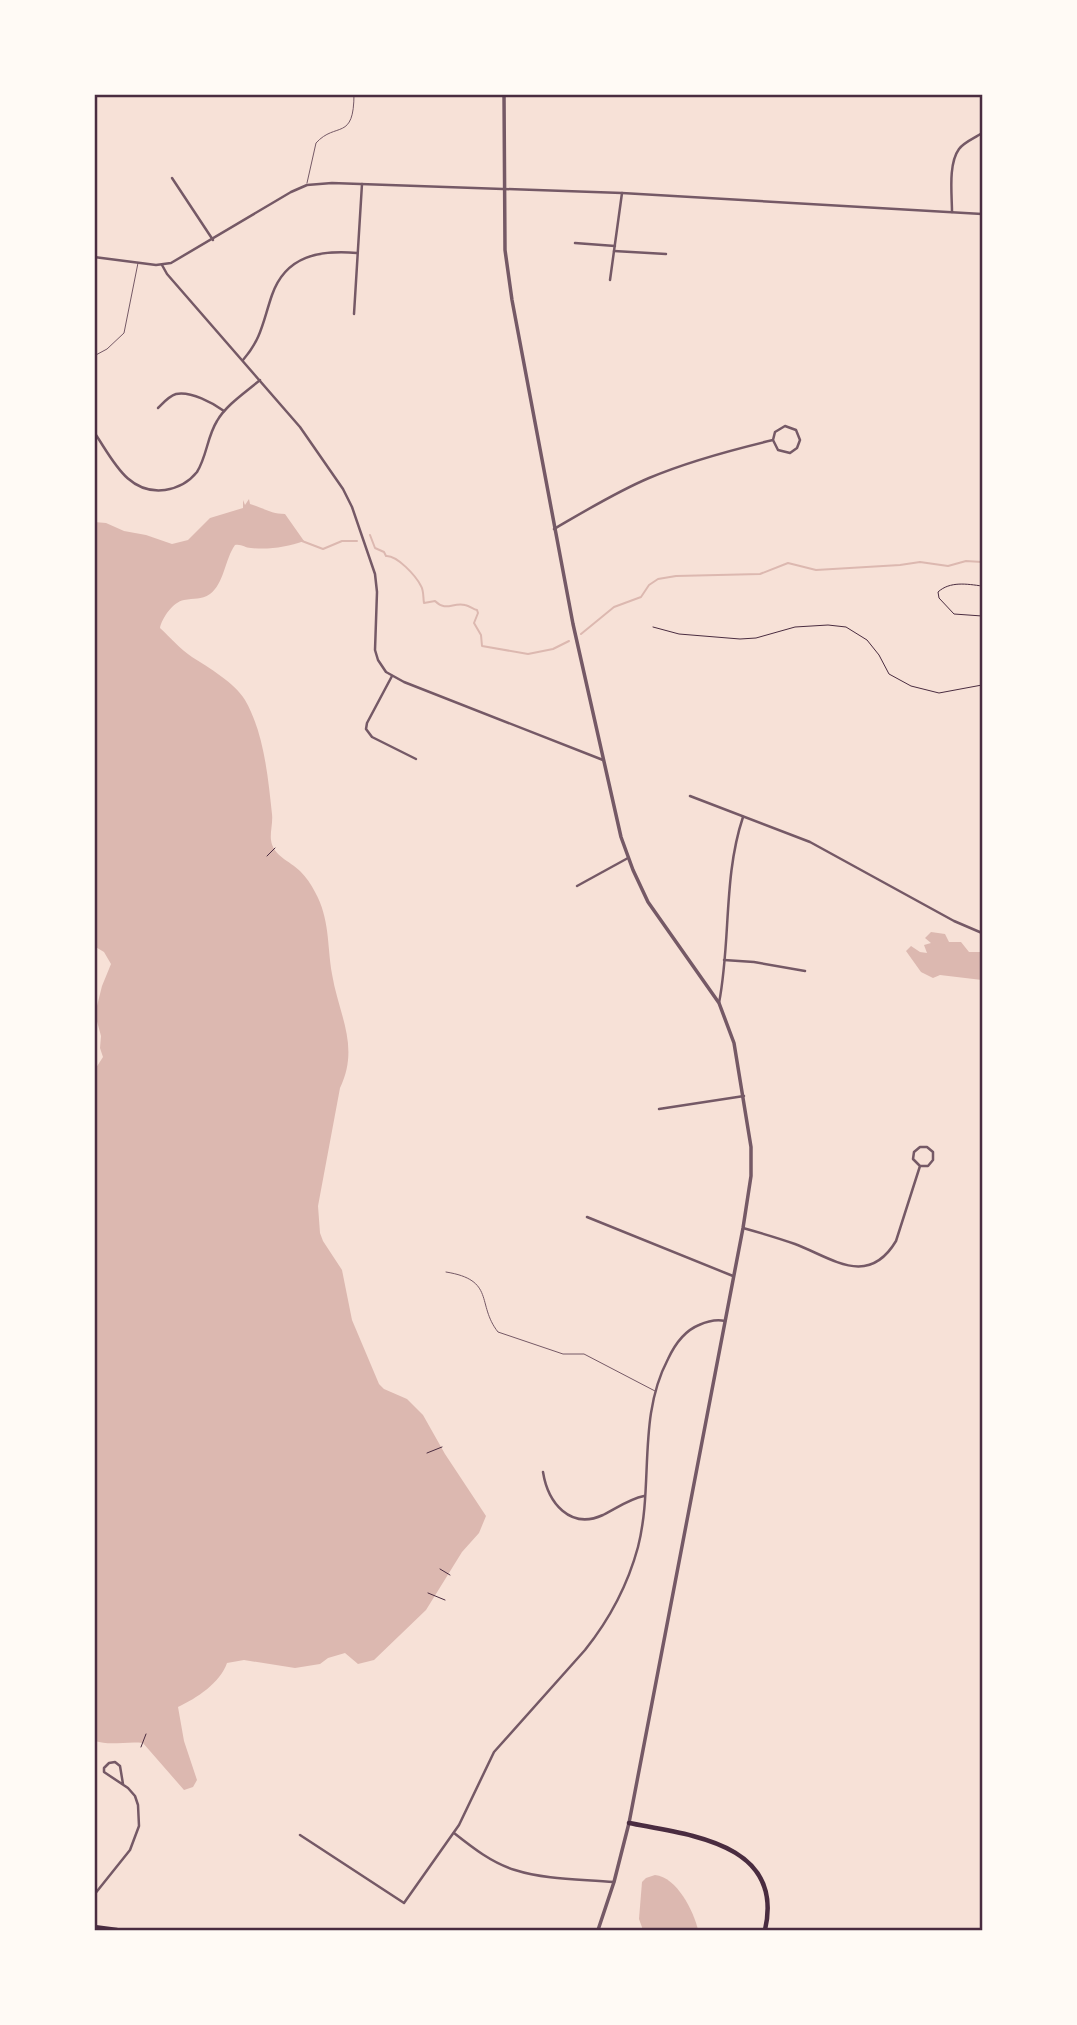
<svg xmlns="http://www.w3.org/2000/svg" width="1077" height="2025" viewBox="0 0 1077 2025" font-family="'DejaVu Sans',sans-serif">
<rect width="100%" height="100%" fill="#f7e1d7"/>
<g fill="#dcb8b0">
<path d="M249,499L250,504C264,508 271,514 285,514L304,541C287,547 269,550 251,548C245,548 242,544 235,545C225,559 224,584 210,594C201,600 194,598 184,600C173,602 162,618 160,628C171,638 180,649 192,657C208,667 235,683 245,700C264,733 268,777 272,814C273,823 270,832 271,840C273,856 290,861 300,871C306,877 311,884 315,892C330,919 327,945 332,974C339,1016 360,1046 340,1088L318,1206L320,1233L323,1241L342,1270L352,1320L379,1384L384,1389L407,1399L423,1415L445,1454L486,1516L479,1533L462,1552L426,1610L374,1660L358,1664L345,1653L328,1658L320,1664L295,1668L244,1660L227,1663C220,1683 197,1698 178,1707L184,1741L197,1780L193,1787L184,1790L143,1743C127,1741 110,1746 95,1741L94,1071L103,1057L100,1048L101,1036L95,1014L102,986L111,964L104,952L94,946V522L106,523L124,531L146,535L172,544L188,540L210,518L243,508V500L245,505Z"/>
<polygon points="931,932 945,934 949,942 961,942 969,952 982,952 982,980 940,975 933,978 921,972 906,951 911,946 920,952 927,953 924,945 931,943 925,938"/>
<path d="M655,1875C677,1877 694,1912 698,1930H643L639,1919L642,1882L646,1878Z"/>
</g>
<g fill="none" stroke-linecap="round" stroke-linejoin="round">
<g stroke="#dcb8b0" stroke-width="2">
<path d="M370,535L375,548L384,552L386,556C397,555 416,576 421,586C424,591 423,598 424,603L435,601C446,612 453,602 465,605C470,606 473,609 477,610L478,613L474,623L481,635L482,646L528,654L553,649L569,641"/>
<polyline points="302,541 323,549 342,541 357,541"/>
<polyline points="581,634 614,607 641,597 649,585 658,579 676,576 760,574 788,563 816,570 900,565 920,562 948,566 966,561 982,562"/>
</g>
<g stroke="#4a2c40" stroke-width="1">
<path d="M982,586C967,584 950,581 938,592L939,598L954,614L982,616"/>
<polyline points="653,627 679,634 740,639 756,638 795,627 828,625 846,627 867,640 879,655 889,674 911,686 939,693 982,685"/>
<polyline points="267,856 275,848"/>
<polyline points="427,1453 442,1447"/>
<polyline points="440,1569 450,1575"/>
<polyline points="428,1593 445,1600"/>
<polyline points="141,1747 146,1734"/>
</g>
<g stroke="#755966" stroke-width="1">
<path d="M307,183L316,143C336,121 354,142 354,94"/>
<polyline points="94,356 107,349 124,333 138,263"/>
<path d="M446,1272C496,1280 476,1304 498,1332L563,1354H584L655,1391"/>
</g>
<g stroke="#755966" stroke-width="2.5">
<polyline points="172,178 213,240"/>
<path d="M952,212C952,195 948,164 959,149C964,142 975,138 982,133"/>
<polyline points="575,243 615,246"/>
<polyline points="614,251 666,254"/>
<polyline points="94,257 156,265 171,263 291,192 307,185 332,183 622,193 982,214"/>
<polyline points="162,265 167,274 300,427 343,489 352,507 375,574 377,592 375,650 378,660 386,672 404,682 603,760"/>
<polyline points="610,280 622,193"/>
<polyline points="354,314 362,184"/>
<path d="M243,360C262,338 263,321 272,295C286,255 320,250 357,253"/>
<path d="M158,408C163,403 169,396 176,394C191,391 213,403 224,411"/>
<path d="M94,432C112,458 127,495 165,490C178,488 189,482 197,472C207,456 207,437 217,421C226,405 246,392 260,380"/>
<path d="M554,529C585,511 616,492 649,478C689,461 731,450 773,440L778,450L790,453L797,448L800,440L796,430L785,426L775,432L773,440"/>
<polyline points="392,676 367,723 366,729 372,737 416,759"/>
<polyline points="690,796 810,842 954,921 982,933"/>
<polyline points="577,886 628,858"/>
<polyline points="724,960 754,962 805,971"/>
<path d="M719,1003C731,942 723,877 743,817"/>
<polyline points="659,1109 744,1096"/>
<polyline points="587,1217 733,1276"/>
<path d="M743,1228C761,1233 778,1238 795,1244C832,1258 868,1288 896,1241L920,1166H928L933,1160V1152L927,1147H920L914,1152L913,1159L920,1166"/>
<path d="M543,1472C548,1503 570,1530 603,1515C617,1508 629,1499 644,1496"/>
<path d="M454,1833C473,1848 492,1863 515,1870C546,1880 582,1879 614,1882"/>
<path d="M300,1835L404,1903L459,1825L494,1752L585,1650C609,1620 628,1584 638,1547C654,1484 637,1418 668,1359C675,1344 684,1331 699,1325C708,1321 716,1319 725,1321"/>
<polyline points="94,1895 130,1850 139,1826 138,1805 135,1796 128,1788 104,1772 104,1768 109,1763 115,1762 120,1766 123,1784"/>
</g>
<polyline stroke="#755966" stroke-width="3.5" points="504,94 505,250 512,300 573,624 621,837 633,870 648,902 719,1003 734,1043 751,1147 751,1176 743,1228 629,1823 614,1882 598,1930"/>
<g stroke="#4a2c40" stroke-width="4.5">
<path d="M629,1823C690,1835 785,1843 765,1930"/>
<polyline points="94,1927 117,1930"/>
</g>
</g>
<rect width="1077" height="2025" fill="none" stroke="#fffaf5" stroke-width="192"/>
<rect x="96" y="96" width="885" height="1833" fill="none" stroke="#4a2c40" stroke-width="2.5"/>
</svg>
